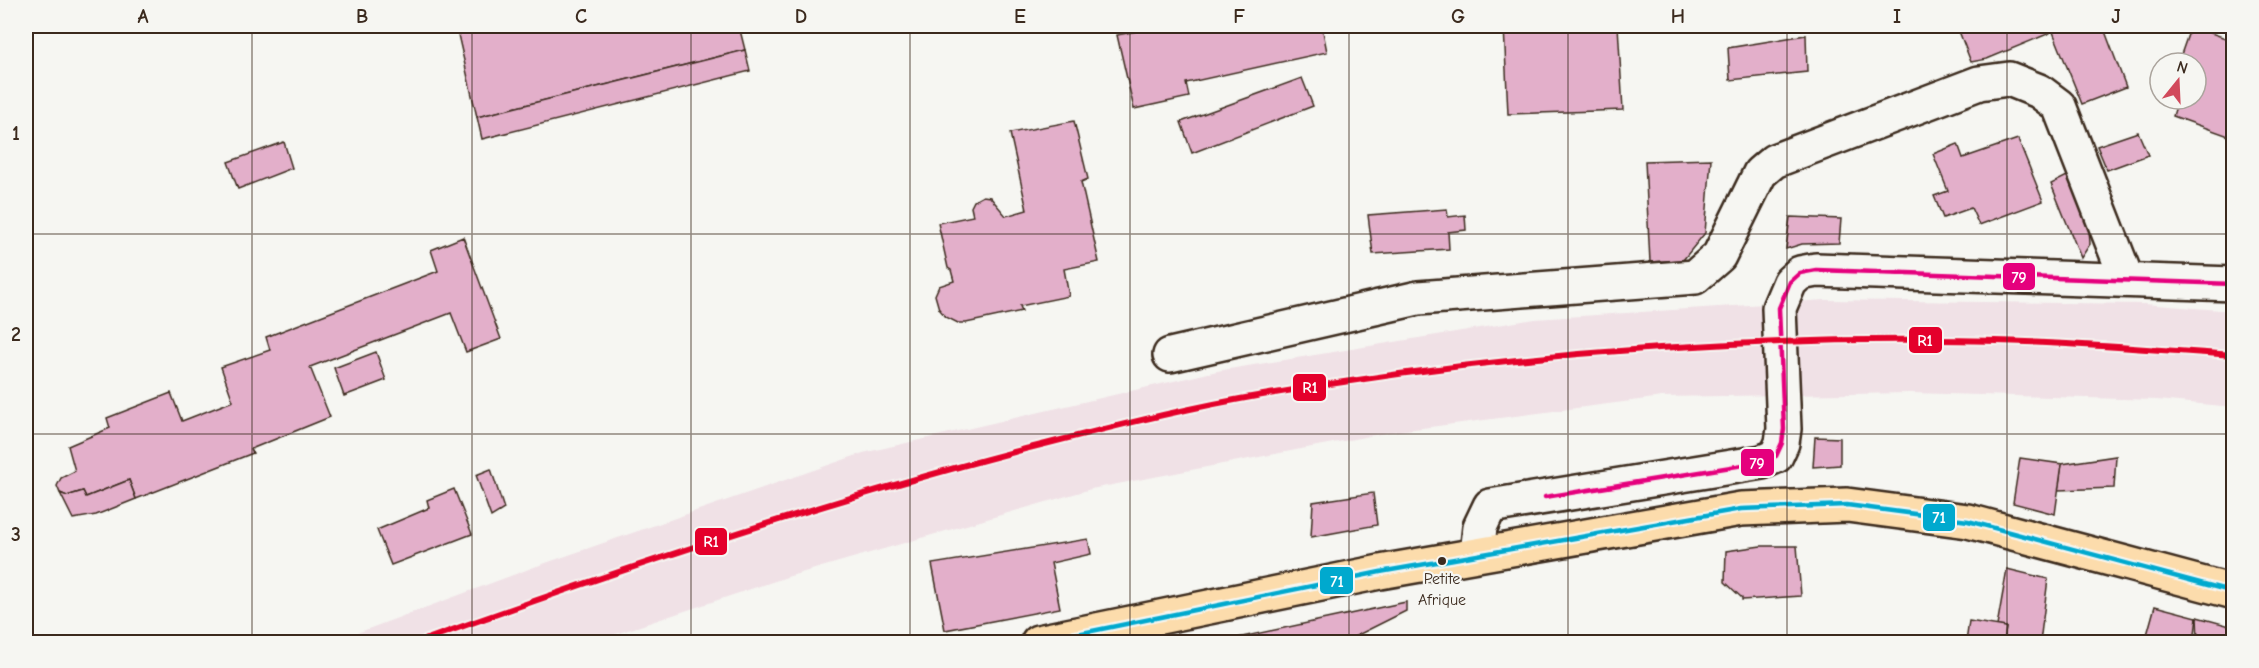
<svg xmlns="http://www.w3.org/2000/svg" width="2259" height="668" viewBox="0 0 2259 668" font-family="'Comic Neue',sans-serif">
<rect width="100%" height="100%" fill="#f6f6f2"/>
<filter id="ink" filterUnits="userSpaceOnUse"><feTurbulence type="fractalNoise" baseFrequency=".0167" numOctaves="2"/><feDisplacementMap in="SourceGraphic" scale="12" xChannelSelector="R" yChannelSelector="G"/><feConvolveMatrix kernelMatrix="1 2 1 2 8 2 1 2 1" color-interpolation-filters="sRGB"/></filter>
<g filter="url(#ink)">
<polygon fill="#f0e1e6" points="1825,300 2144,304 2233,311 2233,407 2157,400 1911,393 1662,397 1391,432 1091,489 787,577 592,642 333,642 537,566 863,453 1217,371 1535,319"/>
<g fill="#e3afca" stroke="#3b2a1e" stroke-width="1.5">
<polygon points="456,26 739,26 745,50 477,117"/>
<polygon points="1163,26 1322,26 1327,52 1186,83 1189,97 1134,109 1117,35"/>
<polygon points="1504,26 1618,26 1623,110 1508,114"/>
<polygon points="1957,26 2054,26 2050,33 1987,59 1971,62"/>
<polygon points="2069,26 2103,26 2126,87 2082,104 2053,32"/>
<polygon points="2191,26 2234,41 2234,138 2173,116 2178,99 2196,99 2196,63 2178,63"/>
<polygon points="1806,35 1807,72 1730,80 1728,48"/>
<polygon points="745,50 750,71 482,139 477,117"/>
<polygon points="1302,78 1313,106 1192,153 1181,122"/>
<polygon points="1074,121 1088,179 1081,182 1099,262 1064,269 1069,296 1020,306 1022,311 966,323 958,323 946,317 939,309 935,295 939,286 954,281 951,270 948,268 938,223 973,216 971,207 974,201 983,196 990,197 1006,216 1027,210 1010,133"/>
<polygon points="2138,132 2148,155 2107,170 2097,146"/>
<polygon points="2018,139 2043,201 1979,225 1971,208 1943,218 1934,196 1948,191 1933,154 1958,144 1963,158"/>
<polygon points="284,142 292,168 238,189 228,162"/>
<polygon points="1711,159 1705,233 1683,260 1650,262 1645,161"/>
<polygon points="2067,176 2089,228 2090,244 2081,258 2051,184"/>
<polygon points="1447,209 1448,217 1465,215 1466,230 1448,232 1449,249 1373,254 1368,215"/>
<polygon points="1790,217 1841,219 1839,243 1802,244 1786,249"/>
<polygon points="463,237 501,339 466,352 451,313 310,367 330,417 251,449 253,453 136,499 129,480 86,497 83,491 67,496 60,493 57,486 61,478 75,471 68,446 110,428 107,418 171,393 182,421 233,401 221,367 270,350 266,337 438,271 431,250"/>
<polygon points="376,352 386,380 344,396 334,368"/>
<polygon points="1815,437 1840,438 1840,465 1813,467"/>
<polygon points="2116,456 2114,488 2058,490 2062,464"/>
<polygon points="2020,458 2062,464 2055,514 2013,503"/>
<polygon points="491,469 504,509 491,517 476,475"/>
<polygon points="129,480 136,499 96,515 73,519 60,493 67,496 83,491 86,497"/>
<polygon points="454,489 472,534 391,565 377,530 429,508 427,500"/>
<polygon points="1373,493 1377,525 1311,537 1313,502"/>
<polygon points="1088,539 1091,554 1051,563 1060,608 945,630 932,564"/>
<polygon points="1761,546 1797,546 1801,596 1742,600 1742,598 1725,582 1726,551"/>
<polygon points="2007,569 2048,579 2040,642 2004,642 2006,627 1997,626"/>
<polygon points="1406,602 1406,611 1344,642 1238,642 1237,638"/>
<polygon points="2155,606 2197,617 2194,642 2145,642"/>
<polygon points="2197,617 2234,627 2234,642 2198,642"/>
<polygon points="1969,621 2006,627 2004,642 1966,642"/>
</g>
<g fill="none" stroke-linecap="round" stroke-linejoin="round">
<g stroke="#3b2a1e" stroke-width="38">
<g id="minor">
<polyline points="1170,355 1418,298 1695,277 1719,256 1760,173 1774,161 1979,83 2009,79 2039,91 2059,106 2127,280"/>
<polyline points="1477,554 1480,527 1490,506 1762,462 1776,456 1782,443 1784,429 1779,308 1790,282 1800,273 1816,270 2234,284"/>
</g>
</g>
<g stroke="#3b2a1e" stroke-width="38">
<polyline id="major" points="1038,642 1380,572 1741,509 1847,505 1968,521 2234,592"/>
</g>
<use href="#minor" stroke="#f6f6f2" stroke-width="33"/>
<use href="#major" stroke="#fcdcac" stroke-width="33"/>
<g stroke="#f6f6f2" stroke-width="9">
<polyline id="bus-1" points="1545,497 1762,462 1776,456 1782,443 1784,429 1779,308 1790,282 1800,273 1816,270 2234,284"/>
</g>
<g stroke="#f6f6f2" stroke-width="9">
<polyline id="bus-2" points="1038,642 1380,572 1741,509 1847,505 1968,521 2234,592"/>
</g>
<use href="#bus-1" stroke="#e5007d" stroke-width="4.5"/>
<use href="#bus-2" stroke="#00a9ce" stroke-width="4.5"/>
<g stroke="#f6f6f2" stroke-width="10">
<path id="rail-1" d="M419,642C615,571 812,505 1014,452C1088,433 1164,413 1240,399C1470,358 1703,338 1936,340C2035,340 2134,348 2234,355"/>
</g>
<use href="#rail-1" stroke="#e4002b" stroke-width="6"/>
</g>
</g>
<path fill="none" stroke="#3b2a1e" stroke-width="1.5" stroke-opacity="0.55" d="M252,26V642M472,26V642M691,26V642M910,26V642M1130,26V642M1349,26V642M1568,26V642M1787,26V642M2007,26V642M26,234H2234M26,434H2234"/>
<circle fill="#3b2a1e" stroke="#f6f6f2" stroke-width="2" cx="1442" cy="561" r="5"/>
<g text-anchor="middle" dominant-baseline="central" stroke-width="4.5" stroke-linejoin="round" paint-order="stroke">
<g font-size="16" fill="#3b2a1e" stroke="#f6f6f2">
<text x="1442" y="579">Petite<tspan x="1442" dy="21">Afrique</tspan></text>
</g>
</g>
<g stroke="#f6f6f2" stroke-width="2">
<rect x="2002" y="262" width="34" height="29" rx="6" fill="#e5007d"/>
<rect x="1908" y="326" width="35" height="28" rx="6" fill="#e4002b"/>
<rect x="1292" y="373" width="35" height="29" rx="6" fill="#e4002b"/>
<rect x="1740" y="448" width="35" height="29" rx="6" fill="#e5007d"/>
<rect x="1922" y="503" width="34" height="29" rx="6" fill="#00a9ce"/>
<rect x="694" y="527" width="34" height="29" rx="6" fill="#e4002b"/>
<rect x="1319" y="566" width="35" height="29" rx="6" fill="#00a9ce"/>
</g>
<g font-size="16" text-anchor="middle" font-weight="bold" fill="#fff">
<text x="2019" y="283">79</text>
<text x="1925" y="346">R1</text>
<text x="1310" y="393">R1</text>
<text x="1757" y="469">79</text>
<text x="1939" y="523">71</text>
<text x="711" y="547">R1</text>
<text x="1337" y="587">71</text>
</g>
<rect width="2259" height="668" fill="none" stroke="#f6f6f2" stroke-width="66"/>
<g transform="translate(2178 81) rotate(18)"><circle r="28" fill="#f6f6f2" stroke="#aba49d" stroke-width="1.5"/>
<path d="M0-4.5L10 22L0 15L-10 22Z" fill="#d1495b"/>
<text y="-9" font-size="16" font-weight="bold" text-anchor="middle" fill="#3b2a1e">N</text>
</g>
<rect x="33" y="33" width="2193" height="602" fill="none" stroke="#3b2a1e" stroke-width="2"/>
<g font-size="20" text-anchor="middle" font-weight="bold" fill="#3b2a1e">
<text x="143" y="23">A</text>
<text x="362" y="23">B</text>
<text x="581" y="23">C</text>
<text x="801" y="23">D</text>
<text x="1020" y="23">E</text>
<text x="1239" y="23">F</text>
<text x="1458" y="23">G</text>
<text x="1678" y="23">H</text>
<text x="1897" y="23">I</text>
<text x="2116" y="23">J</text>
<text x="16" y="140">1</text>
<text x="16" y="341">2</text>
<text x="16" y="541">3</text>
</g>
</svg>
